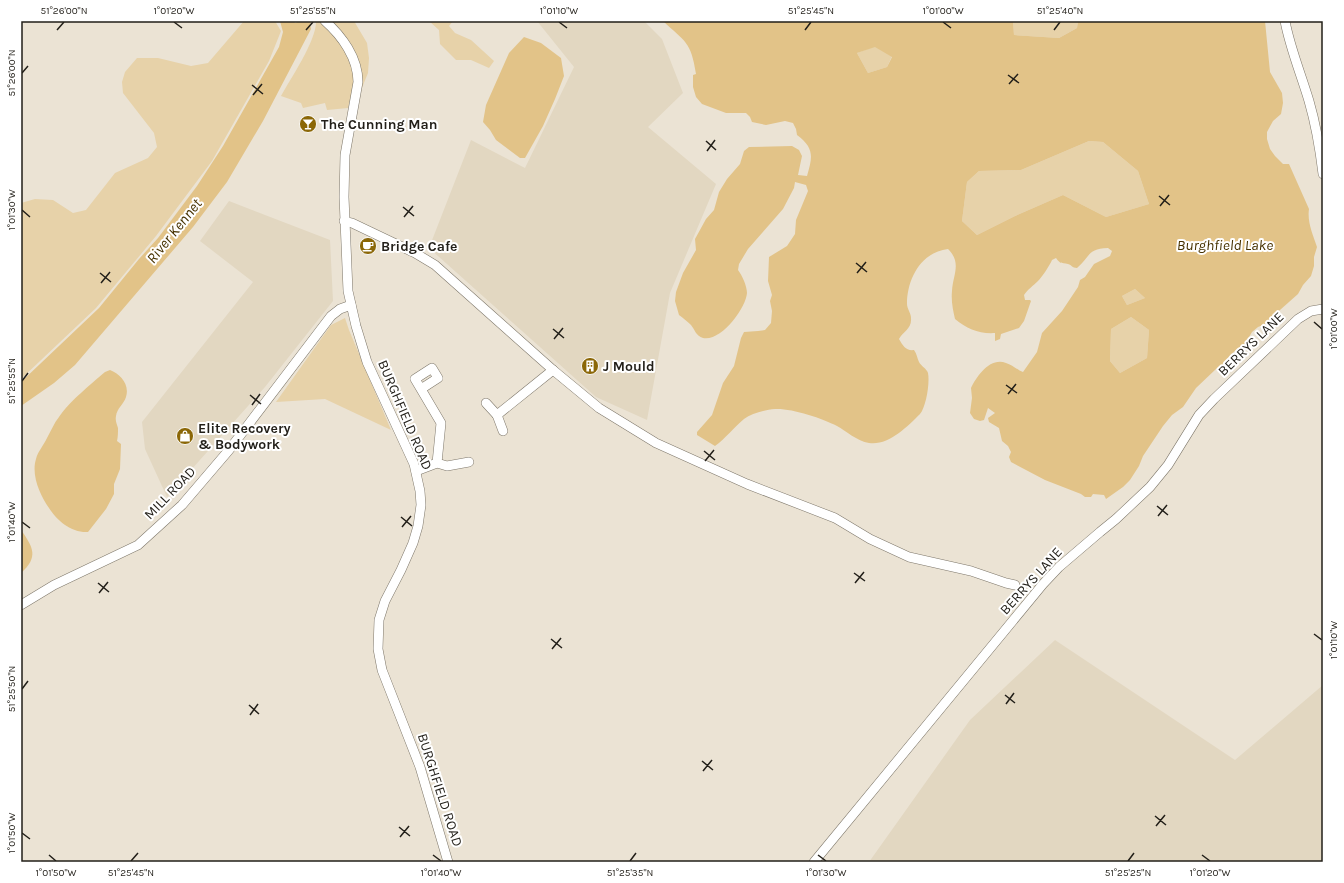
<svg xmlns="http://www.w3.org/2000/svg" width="1344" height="883" viewBox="0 0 1344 883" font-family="Karla,sans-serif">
<rect width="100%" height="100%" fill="#ebe3d4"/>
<g fill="#e2d7c1">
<polygon points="537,21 644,21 662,39 683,93 648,127 716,184 670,293 647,420 596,397 429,248 471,140 525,168 574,67"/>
<polygon points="229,201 330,240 333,301 265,387 167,497 145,449 142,422 253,282 200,241"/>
<polygon points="1055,640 1235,760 1323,685 1323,862 869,862 970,720"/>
</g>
<g fill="#e7d2a9">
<polygon points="244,21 275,21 281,31 269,61 212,161 156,236 96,308 21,379 21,203 35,199 53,200 73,213 86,210 115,173 148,158 157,147 154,133 123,93 122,82 125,72 137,58 158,58 191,66 208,63"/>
<path d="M317,21H354L367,43L369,58L368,73L359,95L350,100L348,108L327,110L325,103L303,108L301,103L281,96C291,78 316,41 316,22Z"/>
<polygon points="429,21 453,21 449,26 455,33 471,40 494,61 489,68 471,60 456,60 440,44 439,30"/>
<polygon points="1013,21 1078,21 1077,28 1059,38 1014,35"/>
<polygon points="875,46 892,56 887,67 868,73 857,53"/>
<polygon points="1089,141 1103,142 1138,171 1149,204 1106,217 1063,195 1015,216 977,235 962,221 967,182 979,171 1021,170"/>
<polygon points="1135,289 1145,298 1127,305 1122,296"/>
<polygon points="1131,317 1149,330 1147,358 1120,373 1110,361 1111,329"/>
<polygon points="345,318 349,330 391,430 325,399 276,402 331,325"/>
</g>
<g fill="#e2c388" fill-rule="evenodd">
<polygon points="280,21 294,21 295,23 300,21 312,21 310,24 311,29 263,121 227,182 193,227 75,365 54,383 21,406 21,382 99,308 139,259 158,238 197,186 223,146 279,47 283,32"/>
<path d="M663,21H1013L1014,35L1059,38L1077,28L1078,21H1265L1270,72L1282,93L1283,103L1281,114L1273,121L1267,132V139L1270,149L1275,156L1283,164H1289L1309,209C1307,222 1313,235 1317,247L1314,257V266L1311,276L1303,285L1298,294L1271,318L1268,323L1258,327L1252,332L1245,344L1231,354L1224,364L1216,369L1196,388L1183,407L1172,415L1163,426L1143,456L1139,466L1130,480L1123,487L1106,499L1104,495L1093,494L1091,497H1085L1081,494L1045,480L1011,462L1009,457L1011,452L1008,446L1002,441L999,428L989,422L988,418L995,413L988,408L984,420L980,421L974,419L970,413L972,398L971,388C977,376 990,357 1006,363C1012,365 1018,370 1023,372L1037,352L1042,333L1062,311L1078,287L1080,280L1085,277L1094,264L1110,256L1112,251L1108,248C1087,249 1091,256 1077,268C1072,268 1072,265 1068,264C1061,262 1061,265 1056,258L1052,260C1050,265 1042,277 1038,281C1033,286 1028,289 1024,295L1025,300H1030L1031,301L1024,321L1019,328L1001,334L1000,339L995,341V333C979,334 967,329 955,319C953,310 951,301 952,291C953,274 962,263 948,249C921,252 907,279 907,304C907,309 911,313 911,318C912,329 903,331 899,339C903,346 906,351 914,350C917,354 917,358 919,362C921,366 927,369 928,373C930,383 926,407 920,414C907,427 888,446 869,443C857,441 846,431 837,426C822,418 791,408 775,409C765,410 752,413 744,419C733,428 726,438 715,446L697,435V432L712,415L723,383L734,366L741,338L744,332L758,331L765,330L771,323L772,311L770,301L772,295L768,281L769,257L787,246L795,234L796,220L808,191L806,185L795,182L794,188L783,209L748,249L739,264L738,270C742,275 747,286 747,293C746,308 721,342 703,338C696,336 695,330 691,325C687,321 683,318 679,315L675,301L676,292L683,273L696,250L695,239L706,219L714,210L719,192L727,179L740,164L744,151L749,147L792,146L799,150L802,156L798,175L807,176C813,156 814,148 797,135L796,129L793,123L785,121L766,125L752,122L750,117L746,113H726L702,104L696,97L693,87V75L696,74C691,41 685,42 663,21ZM875,47L892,57L887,67L868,73L857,53ZM1089,141L1103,142L1138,171L1149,204L1106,217L1063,195L1015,216L977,235L962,221L967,182L979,171L1021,170ZM1135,289L1145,298L1127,305L1122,296ZM1131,317L1149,330L1147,358L1120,373L1110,361L1111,329Z"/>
<polygon points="524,37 541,43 561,58 564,76 555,99 543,126 525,158 520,158 496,140 490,130 483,122 486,105 509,53"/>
<path d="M110,370C120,374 130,384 126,397C124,404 117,408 116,416C115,421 117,424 118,428C118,432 118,437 117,441L121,444L120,469L114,484V494L106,509L88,532C72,533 57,521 49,508C40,495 31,475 36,459C38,451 44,445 47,438C51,431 54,423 59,417C69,402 91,384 105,372Z"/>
<path d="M21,530C33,547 39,557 21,573Z"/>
</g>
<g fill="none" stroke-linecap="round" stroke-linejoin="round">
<g stroke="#7e776a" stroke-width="10">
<g id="minor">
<path d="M325,21C342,36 358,58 358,82L345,155L344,197L348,291L356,326L367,362L414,464L420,491L421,505L418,526L413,543L401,570L385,601L379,620L378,649L382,670L420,767L448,862"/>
<path d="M1285,21C1290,48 1301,74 1309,101C1316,125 1320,149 1323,174"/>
<polyline points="344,221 352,223 415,253 435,265 553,370 599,408 656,443 747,484 835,518 870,539 909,557 971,571 1006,583 1015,585"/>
<polyline points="421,389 438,378 432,368 415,379 441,423 437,463"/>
<polyline points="486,403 497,415 553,370"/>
<polyline points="497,415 503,431"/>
<polyline points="416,471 437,463 447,466 469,462"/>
<polyline points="21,605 54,585 138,545 182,505 229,450 331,316 340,309 351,305"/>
<polyline points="814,862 1043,584 1059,567 1100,532 1116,519 1150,487 1168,465 1199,415 1214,399 1298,319 1311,311 1323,309"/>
</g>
</g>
<use href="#minor" stroke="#fff" stroke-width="9"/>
</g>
<path fill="none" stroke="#221f19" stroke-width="1.5" d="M174,22L182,28M559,22L567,28M943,22L951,28M57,30L64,22M306,30L313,22M805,30L811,22M1054,30L1060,22M22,73L28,66M1008,75L1019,83M1009,84L1018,74M252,85L263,94M253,95L262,84M706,141L716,150M707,151L715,140M1159,196L1170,205M1160,206L1169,195M403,207L414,216M22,210L30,217M404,217L413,206M856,263L867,272M100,273L111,282M857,273L866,262M101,283L110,272M1314,322L1322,329M553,329L564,338M554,339L563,328M22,381L28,373M1006,385L1017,393M1008,394L1016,384M250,395L261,404M252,405L260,394M704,451L715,460M705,461L714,450M1157,506L1168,515M1158,516L1167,505M401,517L412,526M22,522L30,528M402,527L411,516M854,573L865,581M98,583L109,592M855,583L864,572M99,593L108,582M1314,634L1322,640M551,639L562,648M552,649L561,638M22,689L28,681M1005,695L1015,703M1006,704L1014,693M249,705L259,714M250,715L258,704M702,761L713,770M703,771L712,760M1155,816L1166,825M1156,826L1165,815M399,827L410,836M22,833L30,839M400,837L409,826M49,855L56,861M433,855L441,861M818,855L826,861M1202,855L1210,861M131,861L138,853M630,861L636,853M1128,861L1134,853"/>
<defs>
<g id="bar-disc" transform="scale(0.9)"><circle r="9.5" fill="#8b6707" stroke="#fff"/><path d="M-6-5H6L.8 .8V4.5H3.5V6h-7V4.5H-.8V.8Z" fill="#fff"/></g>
<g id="cafe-disc" transform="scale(0.9)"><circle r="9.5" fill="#8b6707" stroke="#fff"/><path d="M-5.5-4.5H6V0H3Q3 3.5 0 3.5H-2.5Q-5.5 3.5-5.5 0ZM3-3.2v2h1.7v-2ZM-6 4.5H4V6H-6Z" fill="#fff"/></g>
<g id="building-disc" transform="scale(0.9)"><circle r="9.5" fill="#8b6707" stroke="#fff"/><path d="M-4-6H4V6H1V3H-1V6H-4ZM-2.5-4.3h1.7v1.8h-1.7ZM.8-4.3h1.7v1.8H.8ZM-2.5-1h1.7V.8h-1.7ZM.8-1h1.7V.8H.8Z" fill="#fff"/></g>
<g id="shop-disc" transform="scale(0.9)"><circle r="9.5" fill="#8b6707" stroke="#fff"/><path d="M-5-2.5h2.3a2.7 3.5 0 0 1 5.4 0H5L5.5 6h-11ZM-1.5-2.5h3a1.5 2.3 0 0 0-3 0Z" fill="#fff"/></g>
</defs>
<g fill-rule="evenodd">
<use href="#bar-disc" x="308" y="124"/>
<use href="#cafe-disc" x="368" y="246"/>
<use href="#building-disc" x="590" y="366"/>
<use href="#shop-disc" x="185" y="436"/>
</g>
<g text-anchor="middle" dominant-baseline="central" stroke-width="4" stroke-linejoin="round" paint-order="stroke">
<g font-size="14" font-weight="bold" fill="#221f19" stroke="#fff" text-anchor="start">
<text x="321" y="124">The Cunning Man</text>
<text x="381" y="246">Bridge Cafe</text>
<text x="603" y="366">J Mould</text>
<text x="198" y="428">Elite Recovery<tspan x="198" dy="16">&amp; Bodywork</tspan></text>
</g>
<g font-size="14" fill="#221f19" stroke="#fff">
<text transform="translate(1251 344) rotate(-44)">BERRYS LANE</text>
<text transform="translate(405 415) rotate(67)">BURGHFIELD ROAD</text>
<text transform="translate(170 493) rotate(-46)">MILL ROAD</text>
<text transform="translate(1031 581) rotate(-48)">BERRYS LANE</text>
<text transform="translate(440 790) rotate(72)">BURGHFIELD ROAD</text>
</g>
<g font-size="15" font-style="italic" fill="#473200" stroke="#fff">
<text transform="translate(174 231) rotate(-51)">River Kennet</text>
<text x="1225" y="245">Burghfield Lake</text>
</g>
</g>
<rect width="1344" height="883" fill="none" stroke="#ffffff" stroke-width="44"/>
<rect x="22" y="22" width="1300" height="839" fill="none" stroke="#221f19" stroke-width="1.5"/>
<g font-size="10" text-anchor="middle" fill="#221f19">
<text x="64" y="14">51°26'00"N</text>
<text x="174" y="14">1°01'20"W</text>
<text x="313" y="14">51°25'55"N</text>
<text x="559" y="14">1°01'10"W</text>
<text x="811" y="14">51°25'45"N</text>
<text x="943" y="14">1°01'00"W</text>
<text x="1060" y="14">51°25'40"N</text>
<text transform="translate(11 73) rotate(-90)" y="4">51°26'00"N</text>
<text transform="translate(11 210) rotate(-90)" y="4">1°01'30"W</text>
<text transform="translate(1333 329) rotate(-90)" y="4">1°01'00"W</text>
<text transform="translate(11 381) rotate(-90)" y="4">51°25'55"N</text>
<text transform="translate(11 522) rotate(-90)" y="4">1°01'40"W</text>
<text transform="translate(1333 640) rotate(-90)" y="4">1°01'10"W</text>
<text transform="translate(11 689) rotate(-90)" y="4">51°25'50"N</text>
<text transform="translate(11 833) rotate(-90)" y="4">1°01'50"W</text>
<text x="56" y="876">1°01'50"W</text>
<text x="131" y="876">51°25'45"N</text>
<text x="441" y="876">1°01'40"W</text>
<text x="630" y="876">51°25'35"N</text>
<text x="826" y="876">1°01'30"W</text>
<text x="1128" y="876">51°25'25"N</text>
<text x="1210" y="876">1°01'20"W</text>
</g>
</svg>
